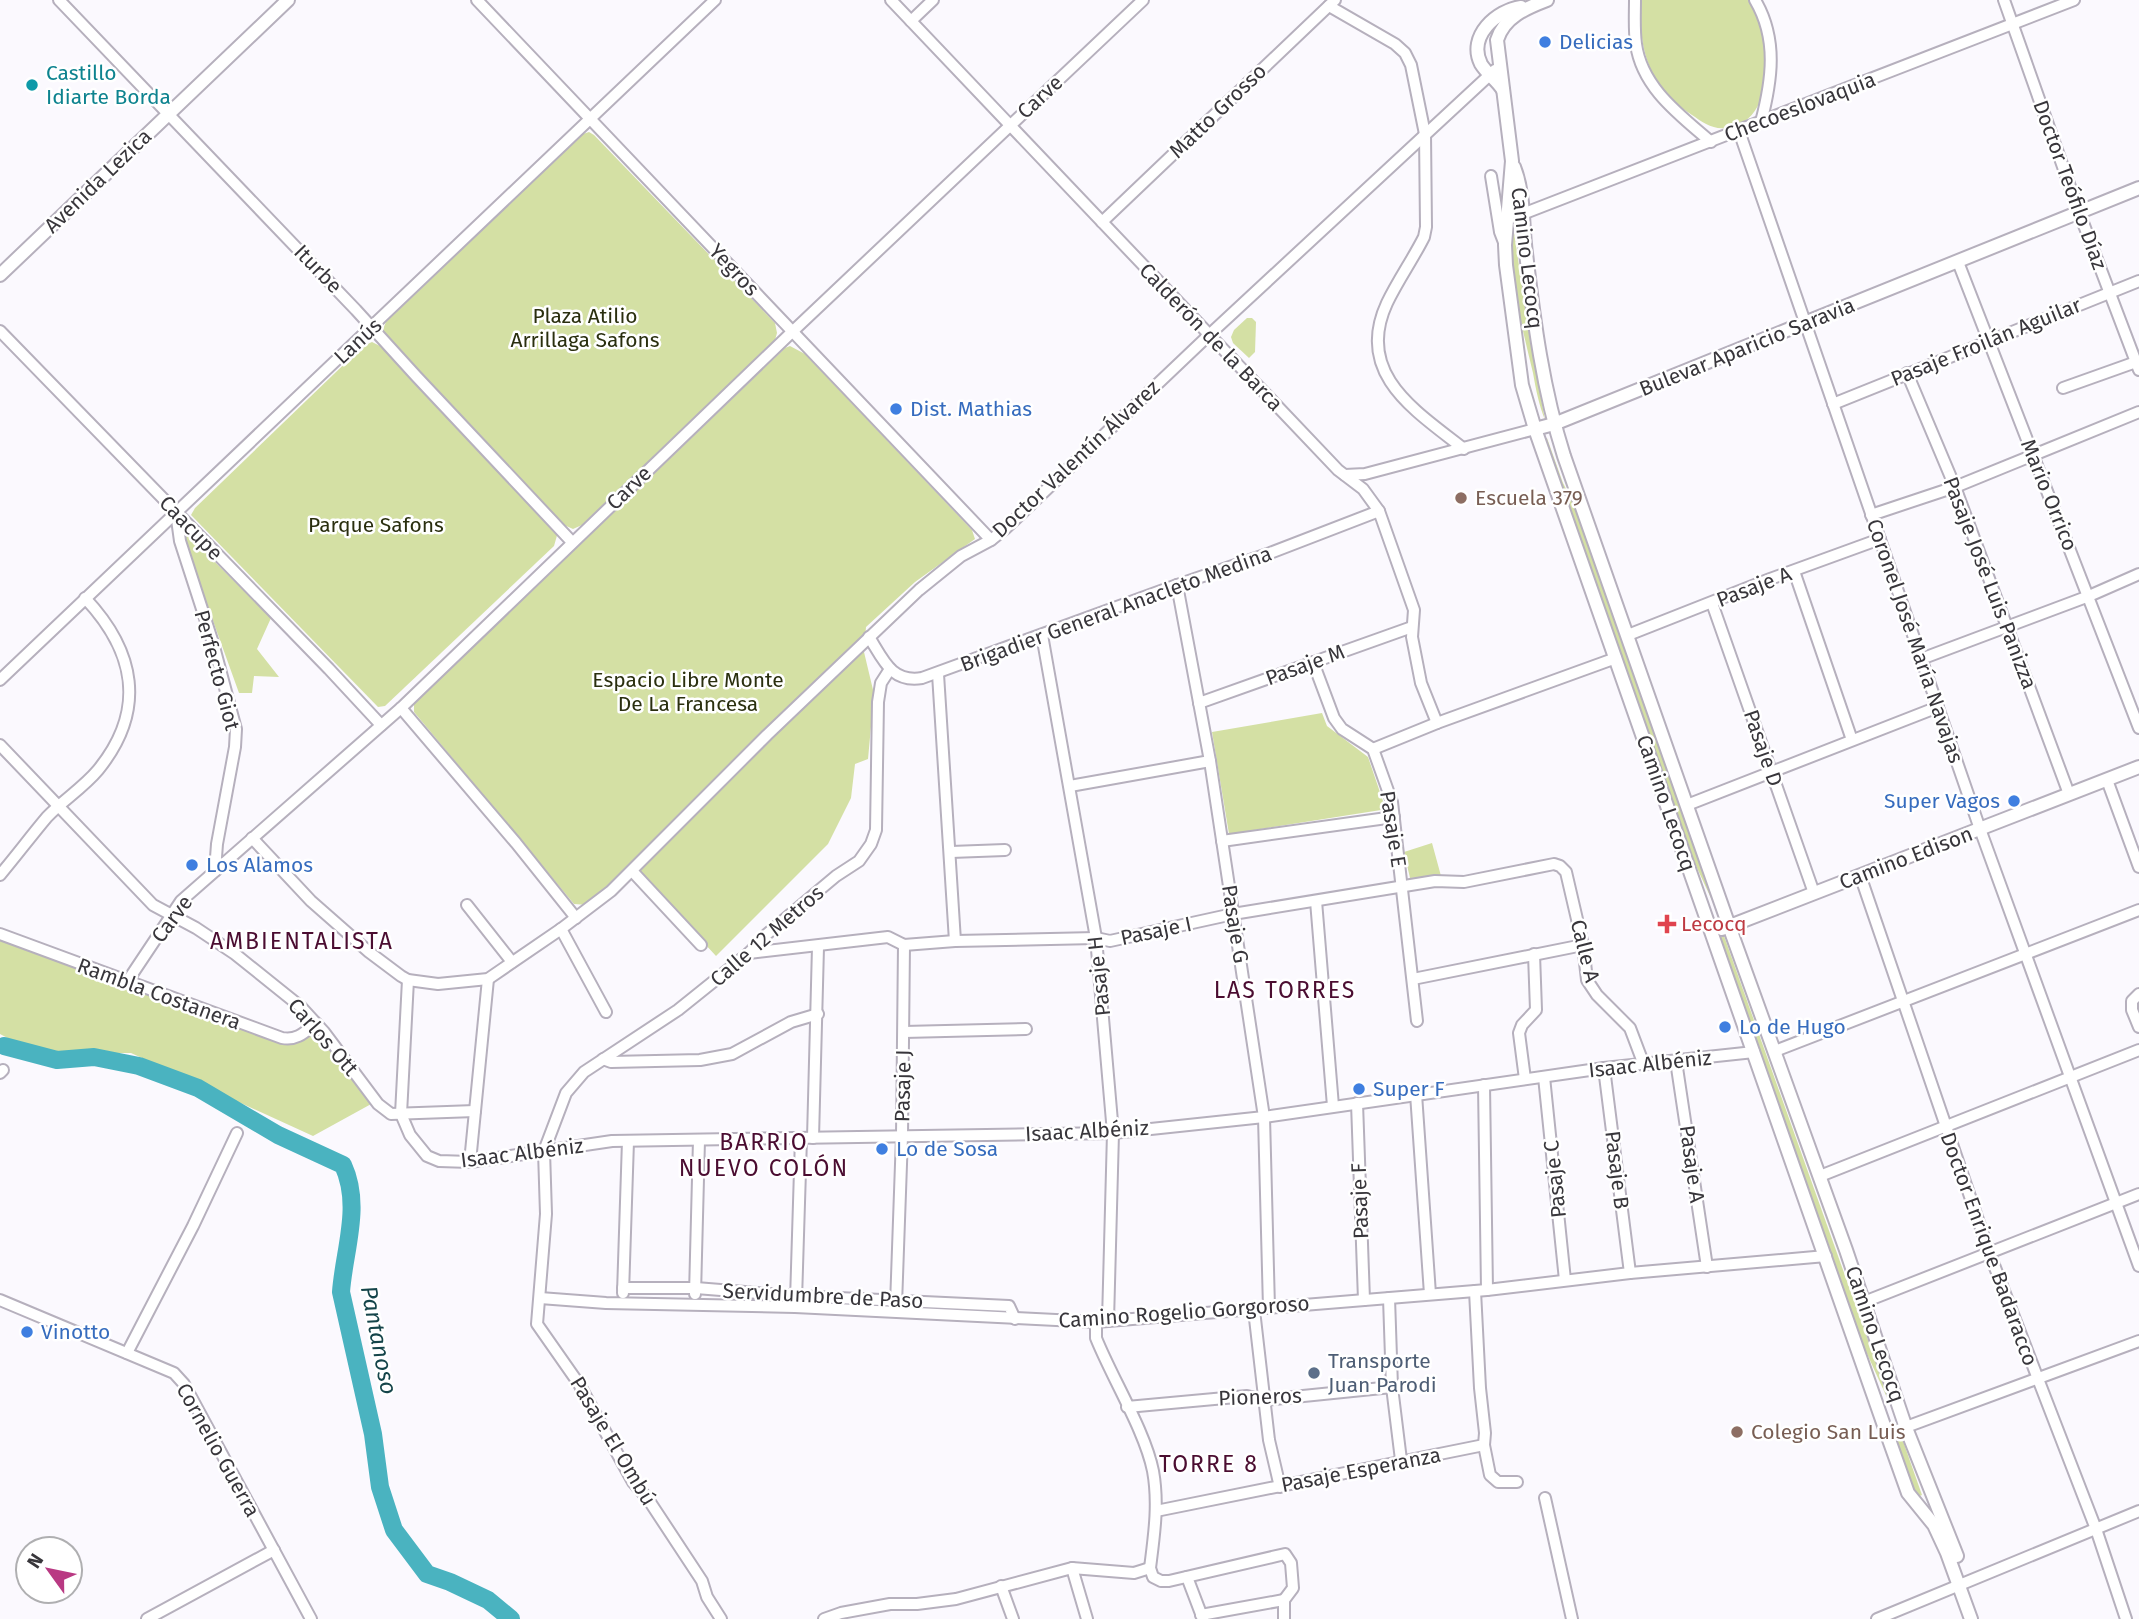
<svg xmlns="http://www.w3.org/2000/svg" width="2139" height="1619" viewBox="0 0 2139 1619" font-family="'Fira Sans',sans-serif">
<rect width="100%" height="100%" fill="#fbf9fe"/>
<g fill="#d4e0a4">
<path d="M1641,0H1750C1769,33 1781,121 1726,128C1713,130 1702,122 1692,115C1649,87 1638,50 1641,0Z"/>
<polygon points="589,132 594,135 775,323 777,333 775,340 582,525 573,529 564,525 385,336 383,329 386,322 583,134"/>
<path d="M1512,218L1528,327L1545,420C1539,405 1536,390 1533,373C1521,323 1507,270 1512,218Z"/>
<polygon points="1247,318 1252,318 1256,322 1255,352 1249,358 1233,343 1231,337 1234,330"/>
<polygon points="372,342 384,348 558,532 554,546 385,706 378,707 191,515 195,508 363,346"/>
<polygon points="790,346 805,354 972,530 975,539 915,582 866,627 864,652 874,694 868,759 855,764 851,798 828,844 716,956 631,864 588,905 574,904 414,712 414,704 785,348"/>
<polygon points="1547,438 1563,483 1579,514 1721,920 1686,844 1545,439"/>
<polygon points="185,532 271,618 257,649 279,677 254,676 252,693 239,693 185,543"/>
<polygon points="1322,713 1327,726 1368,757 1384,804 1381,810 1229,834 1212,732"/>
<polygon points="1432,843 1441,876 1410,878 1404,852"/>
<polygon points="1724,936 1894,1413 1863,1345 1719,938"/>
<polygon points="0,940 278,1043 290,1045 314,1035 319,1036 373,1103 313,1136 131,1053 56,1053 19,1044 0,1034"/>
<polygon points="1899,1439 1903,1441 1922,1495 1915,1498 1896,1444"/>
</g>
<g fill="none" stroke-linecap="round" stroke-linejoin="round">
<polyline stroke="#4ab3c0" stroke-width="2.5" points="0,1045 4,1046"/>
<path stroke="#4ab3c0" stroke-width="18" d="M4,1046L57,1060L94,1057L139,1066L198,1088L278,1135L343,1165C362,1206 344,1250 341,1292L373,1434L380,1487L394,1530L427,1574L450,1582L488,1600L511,1619"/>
<g stroke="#b6b0bd" stroke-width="14">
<g id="minor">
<polyline points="59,0 356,310 416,376 572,542"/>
<polyline points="477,0 991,540"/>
<polyline points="891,0 1338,470 1363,489 1379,511 1414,610 1412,637 1421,683 1437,723"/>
<path d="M1635,0C1635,15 1634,29 1636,44C1642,88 1680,115 1711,142"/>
<path d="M1755,0C1778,39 1772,80 1761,122"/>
<polyline points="2004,0 2079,212 2139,370"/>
<path d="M1329,6L1395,44L1405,53L1411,65L1425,134L1426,227L1424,237C1413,259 1398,280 1387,303C1354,374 1416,411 1464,449"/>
<polyline points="911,21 933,0"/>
<polyline points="1739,131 1980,829 2139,1266"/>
<polyline points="1491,176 1500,232 1505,245"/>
<polyline points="1525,213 2074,0"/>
<polyline points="1102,222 1335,0"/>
<polyline points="1958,262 2139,728"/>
<polyline points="0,331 329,669 381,725"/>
<polyline points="1907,373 1955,487 2069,794"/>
<polyline points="2063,388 2136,362"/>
<polyline points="1833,404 2139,281"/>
<polyline points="1345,475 1365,474 1535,429"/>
<polyline points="176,512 180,541 213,643 236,729 235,747 217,844 215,871"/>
<polyline points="1871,515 1955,487 2139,412"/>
<polyline points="1794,571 1852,740"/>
<polyline points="1177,585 1210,761 1264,1117 1269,1308"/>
<polyline points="1712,603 1814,893"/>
<polyline points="1042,635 1096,938 1113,1133 1108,1321"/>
<polyline points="1628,635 1770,579 1880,539"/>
<path d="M869,637C883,659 891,683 922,678L1177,585L1270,553L1379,511"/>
<polyline points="1921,659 2089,596 2139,574"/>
<polyline points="1313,662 1334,718 1342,729 1373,749 1392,802 1417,1021"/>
<polyline points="938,674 955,941"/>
<polyline points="0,680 715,0"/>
<polyline points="1199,703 1412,627"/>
<polyline points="401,708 516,843 576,918"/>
<polyline points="0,745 153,905 196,928 235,954 301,1007 324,1032 378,1104 391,1114 475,1111"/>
<polyline points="1373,749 1437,723 1616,658"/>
<polyline points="2107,780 2139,867"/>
<polyline points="1070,786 1210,761"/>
<polyline points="1687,805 1938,707"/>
<polyline points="252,838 311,901 369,952 401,976 408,980 438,984 488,979 561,929 611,891 767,735 919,590 961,556 991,540 1006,528 1209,335 1495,70"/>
<polyline points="1222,841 1394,817"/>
<polyline points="951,852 1005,850"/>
<polyline points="633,872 701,945"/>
<path d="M0,875C16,856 31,836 47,817C63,800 83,788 98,770C147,710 135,651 85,598"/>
<polyline points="1860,875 1989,1252 2096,1529 2126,1619"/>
<polyline points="1316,901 1333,1106"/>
<polyline points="467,905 512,962"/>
<polyline points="561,929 606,1012"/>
<path d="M0,934L282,1038C297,1041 305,1032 316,1023"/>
<polyline points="749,953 888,937 904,945 955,941 1096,938 1110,941 1233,914 1435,881 1464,882 1554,864 1560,866 1566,872 1583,945 1587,980 1597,995 1630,1028 1644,1065"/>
<polyline points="1413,979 1583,945"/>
<polyline points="408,980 401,1114 410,1135 427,1156 439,1161 470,1162 612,1141 1113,1133 1264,1117 1604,1068 1754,1052"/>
<polyline points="127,982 181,901 401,708 792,332 1143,0"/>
<polyline points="2139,994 2132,1001 2132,1010 2139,1027"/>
<polyline points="904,1032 1026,1029"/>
<polyline points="1775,1051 2139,910"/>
<polyline points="603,1059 611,1062 700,1060 732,1054 791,1022 818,1014"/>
<polyline points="1676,1061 1707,1267"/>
<polyline points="1604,1068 1630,1273"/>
<polyline points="0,1073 3,1070"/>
<polyline points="1544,1077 1565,1280"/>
<polyline points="1525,1079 1519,1033 1522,1025 1536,1010 1534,954"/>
<polyline points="1484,1085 1487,1290"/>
<polyline points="1416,1094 1430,1294"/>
<polyline points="1357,1103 1364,1300"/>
<polyline points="813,1138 818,947"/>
<polyline points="470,1162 488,979"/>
<polyline points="1820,1176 2139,1050"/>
<polyline points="623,1288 696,1288 796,1296 1009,1306 1015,1319"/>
<polyline points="1475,1291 1480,1388 1485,1433 1484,1445 1490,1475 1498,1482 1517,1482"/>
<polyline points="623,1293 628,1141"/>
<polyline points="695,1294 699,1140"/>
<polyline points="540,1298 606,1303 795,1307 1096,1322 1487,1290 1630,1273 1826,1256"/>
<polyline points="1389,1298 1392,1387 1401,1460"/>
<polyline points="0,1300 174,1373 184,1384 311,1619"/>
<polyline points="796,1300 801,1138"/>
<polyline points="1864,1302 2139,1194"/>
<polyline points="896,1305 902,1136 904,945"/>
<polyline points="1254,1310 1269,1440 1280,1487"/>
<path d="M1096,1322V1338C1112,1378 1145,1431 1153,1471C1159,1504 1154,1536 1150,1568L1153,1577L1161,1581H1169L1285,1554L1291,1563L1293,1588L1284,1600V1619"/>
<polyline points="127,1353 193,1226 237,1133"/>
<polyline points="1127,1407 1247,1396 1264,1400 1392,1387"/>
<polyline points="1887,1434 2139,1341"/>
<polyline points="1545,1498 1572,1619"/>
<polyline points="1156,1511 1484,1445"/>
<polyline points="1072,1568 1087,1619"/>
<polyline points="1187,1577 1203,1619"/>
<polyline points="1001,1586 1013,1619"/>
<polyline points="1201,1615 1284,1600"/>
<polyline points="147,1619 274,1550"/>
<polyline points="721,1619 707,1597 702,1581 648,1499 633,1482 579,1384 537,1324 546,1214 544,1151 566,1093 584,1072 678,1010 749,953 767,934 836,876 859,861 871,844 876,830 878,702 881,683 890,669"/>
<polyline points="824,1619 841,1613 890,1604 917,1604 956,1599 1072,1568 1134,1573 1150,1568"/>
<polyline points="1877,1619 2139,1511"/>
</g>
</g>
<g stroke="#b6b0bd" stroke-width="16">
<g id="tertiary">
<path d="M1547,0C1526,8 1504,17 1497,40L1512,161L1505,245L1506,265L1522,385L1535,429L1887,1434L1908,1493L1934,1525L1947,1553L1971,1619"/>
<path d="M1503,90C1497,80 1487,74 1481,64C1467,36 1497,10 1521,7"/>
<path d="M1514,167C1525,195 1522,224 1526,253C1534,322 1543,390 1564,456L1729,926L1846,1250L1906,1428L1957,1556"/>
<polyline points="0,275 288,0"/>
<polyline points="1535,429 1554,424 2139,188"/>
<polyline points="1722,929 2139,767"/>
</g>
</g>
<use href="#minor" stroke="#fff" stroke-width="10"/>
<use href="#tertiary" stroke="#fff" stroke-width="12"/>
</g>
<g fill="#3f7fe0" stroke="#fff" stroke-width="2.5">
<circle cx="1545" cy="42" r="7"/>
<circle cx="896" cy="409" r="7"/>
<circle cx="2014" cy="801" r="7"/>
<circle cx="192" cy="865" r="7"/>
<circle cx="1725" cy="1027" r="7"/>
<circle cx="1359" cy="1089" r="7"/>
<circle cx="882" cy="1149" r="7"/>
<circle cx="27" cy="1332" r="7"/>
</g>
<circle fill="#0f9aa8" stroke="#fff" stroke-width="2.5" cx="32" cy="85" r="7"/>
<g fill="#8d6e63" stroke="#fff" stroke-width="2.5">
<circle cx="1461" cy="498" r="7"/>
<circle cx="1737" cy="1432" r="7"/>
</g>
<path fill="#e0444e" stroke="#fff" stroke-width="2.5" d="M1663.5 913.5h7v7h7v7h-7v7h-7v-7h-7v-7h7z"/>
<circle fill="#5c6f8a" stroke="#fff" stroke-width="2.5" cx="1314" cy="1373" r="7"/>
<g text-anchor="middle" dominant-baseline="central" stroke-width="5" stroke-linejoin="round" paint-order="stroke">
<g font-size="21" fill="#366cbe" stroke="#fff" text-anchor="start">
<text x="1559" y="42">Delicias</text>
<text x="910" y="409">Dist. Mathias</text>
<text x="2000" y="801" text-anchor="end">Super Vagos</text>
<text x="206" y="865">Los Alamos</text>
<text x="1739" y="1027">Lo de Hugo</text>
<text x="1373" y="1089">Super F</text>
<text x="896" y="1149">Lo de Sosa</text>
<text x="41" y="1332">Vinotto</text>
</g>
<g font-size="21" fill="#0d838f" stroke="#fff" text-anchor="start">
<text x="46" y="73">Castillo<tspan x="46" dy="24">Idiarte Borda</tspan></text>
</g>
<g font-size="21" fill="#38363b" stroke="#fff">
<text transform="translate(1040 97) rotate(-43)">Carve</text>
<text transform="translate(1800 107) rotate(-21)">Checoeslovaquia</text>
<text transform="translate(1218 111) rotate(-44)">Matto Grosso</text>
<text transform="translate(98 181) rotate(-44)">Avenida Lezica</text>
<text transform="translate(2070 185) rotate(70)">Doctor Teófilo Díaz</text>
<text transform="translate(1527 258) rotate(83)">Camino Lecocq</text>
<text transform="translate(318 269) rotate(46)">Iturbe</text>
<text transform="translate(734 270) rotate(47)">Yegros</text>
<text transform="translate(1211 337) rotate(46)">Calderón de la Barca</text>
<text transform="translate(358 341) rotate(-43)">Lanús</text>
<text transform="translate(1986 342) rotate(-22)">Pasaje Froilán Aguilar</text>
<text transform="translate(1747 347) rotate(-22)">Bulevar Aparicio Saravia</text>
<text transform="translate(1076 459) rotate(-43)">Doctor Valentín Álvarez</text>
<text transform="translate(629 488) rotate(-44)">Carve</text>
<text transform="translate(2049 495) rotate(68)">Mario Orrico</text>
<text transform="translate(191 528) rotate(46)">Caacupe</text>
<text transform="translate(1990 583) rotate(69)">Pasaje José Luis Panizza</text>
<text transform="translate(1754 587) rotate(-21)">Pasaje A</text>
<text transform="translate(1116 609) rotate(-20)">Brigadier General Anacleto Medina</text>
<text transform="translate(1915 641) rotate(71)">Coronel José María Navajas</text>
<text transform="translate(1305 665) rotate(-20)">Pasaje M</text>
<text transform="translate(217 670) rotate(75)">Perfecto Giot</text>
<text transform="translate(1763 748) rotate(71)">Pasaje D</text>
<text transform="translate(1666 803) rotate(71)">Camino Lecocq</text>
<text transform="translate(1393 829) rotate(81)">Pasaje E</text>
<text transform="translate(1906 858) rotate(-21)">Camino Edison</text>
<text transform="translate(172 919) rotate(-53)">Carve</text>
<text transform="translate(1235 924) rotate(81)">Pasaje G</text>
<text transform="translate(1156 931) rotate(-12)">Pasaje I</text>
<text transform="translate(767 936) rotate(-41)">Calle 12 Metros</text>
<text transform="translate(1585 951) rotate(76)">Calle A</text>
<text transform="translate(1099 976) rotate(-96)">Pasaje H</text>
<text transform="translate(159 994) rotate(20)">Rambla Costanera</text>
<text transform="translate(323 1037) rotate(49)">Carlos Ott</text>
<text transform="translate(1650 1064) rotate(-6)">Isaac Albéniz</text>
<text transform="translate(903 1086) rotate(-89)">Pasaje J</text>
<text transform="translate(1087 1131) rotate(-3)">Isaac Albéniz</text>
<text transform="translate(522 1153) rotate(-7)">Isaac Albéniz</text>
<text transform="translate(1692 1164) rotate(82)">Pasaje A</text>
<text transform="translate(1617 1170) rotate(83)">Pasaje B</text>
<text transform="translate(1555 1179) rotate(-96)">Pasaje C</text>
<text transform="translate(1360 1201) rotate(-92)">Pasaje F</text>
<text transform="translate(1989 1249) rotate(70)">Doctor Enrique Badaracco</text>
<text transform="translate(823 1296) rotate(3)">Servidumbre de Paso</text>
<text transform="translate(1184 1312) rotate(-4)">Camino Rogelio Gorgoroso</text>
<text transform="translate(1875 1334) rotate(71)">Camino Lecocq</text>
<text transform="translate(1260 1397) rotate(-2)">Pioneros</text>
<text transform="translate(613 1441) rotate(59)">Pasaje El Ombú</text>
<text transform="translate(218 1450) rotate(61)">Cornelio Guerra</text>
<text transform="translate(1361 1470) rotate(-11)">Pasaje Esperanza</text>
</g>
<g font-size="21" fill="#2a2f0f" stroke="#fff">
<text x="585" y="316">Plaza Atilio<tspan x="585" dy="24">Arrillaga Safons</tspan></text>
<text x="376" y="525">Parque Safons</text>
<text x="688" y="680">Espacio Libre Monte<tspan x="688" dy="24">De La Francesa</tspan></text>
</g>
<g font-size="21" fill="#785e54" stroke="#fff" text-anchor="start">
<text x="1475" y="498">Escuela 379</text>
<text x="1751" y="1432">Colegio San Luis</text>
</g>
<g font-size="21" fill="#be3a42" stroke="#fff" text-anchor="start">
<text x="1681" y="924">Lecocq</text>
</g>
<g font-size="21" fill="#4e5e75" stroke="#fff" text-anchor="start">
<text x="1328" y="1361">Transporte<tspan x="1328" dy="24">Juan Parodi</tspan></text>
</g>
<g font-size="23" letter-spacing="2" fill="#4b0d31" stroke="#fff">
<text x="302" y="941">AMBIENTALISTA</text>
<text x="1285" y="990">LAS TORRES</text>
<text x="764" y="1142">BARRIO<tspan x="764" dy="26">NUEVO COLÓN</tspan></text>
<text x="1209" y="1464">TORRE 8</text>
</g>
<g font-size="23" font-style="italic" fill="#15454a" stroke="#fff">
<text transform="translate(379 1340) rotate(79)">Pantanoso</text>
</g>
</g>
<g transform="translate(49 1570) rotate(303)"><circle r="33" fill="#ffffff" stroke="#afafb1" stroke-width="2"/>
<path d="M0-5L12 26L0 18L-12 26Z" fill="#b93983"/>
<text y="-10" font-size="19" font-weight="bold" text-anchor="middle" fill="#38363b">N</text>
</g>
</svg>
